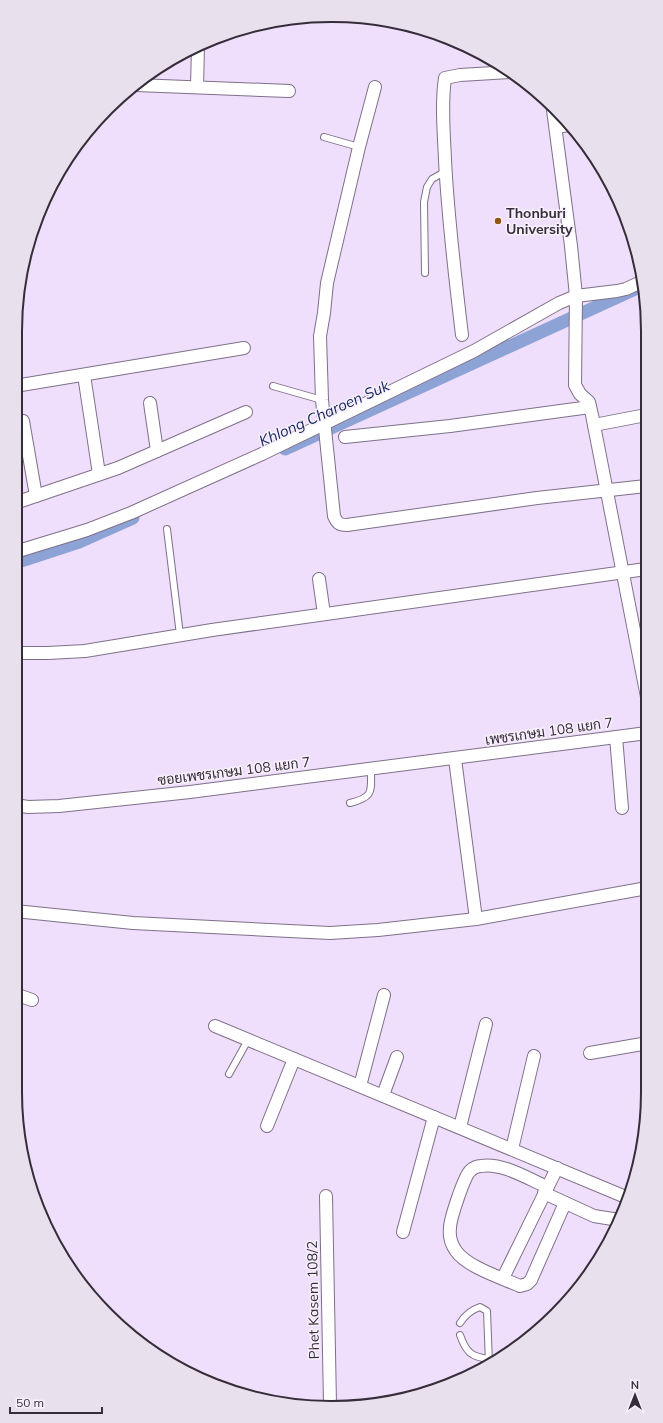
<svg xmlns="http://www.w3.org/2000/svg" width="663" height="1423" viewBox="0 0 663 1423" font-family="Mulish,Sarabun,sans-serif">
<rect width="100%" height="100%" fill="#f0dffc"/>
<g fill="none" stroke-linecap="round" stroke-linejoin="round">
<g stroke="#8ea3d5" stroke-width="13">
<polyline points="285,449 635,289"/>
<polyline points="15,563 79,542 133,518"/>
</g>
<g stroke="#7f7089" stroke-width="8">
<g id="lane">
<polyline points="324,137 359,147"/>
<polyline points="425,273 424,202 427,187 432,179 446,171"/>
<polyline points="273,386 322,400"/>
<polyline points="167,529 180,635"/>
<path d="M350,803C374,797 371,792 371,769"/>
<polyline points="229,1074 248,1040"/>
<path d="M460,1323C465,1315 471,1310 480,1307L487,1311L489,1364"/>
<path d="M460,1335C466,1352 471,1357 489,1359"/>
</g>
</g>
<g stroke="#7f7089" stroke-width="14">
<g id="street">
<polyline points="136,85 289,91"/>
<polyline points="197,87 198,46"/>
<path d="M375,87L359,147L327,283L324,313L320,336L322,400L334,516C337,523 339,525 347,525L537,498L646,486"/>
<polyline points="553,110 571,246 576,296 575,385 580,394 589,402 592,415 647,697"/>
<polyline points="556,127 569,125"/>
<path d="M462,335C455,277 448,219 445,160C444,133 441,105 445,78L460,75L510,72"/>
<polyline points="84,375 99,474"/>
<polyline points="15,386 244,348"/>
<polyline points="150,403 157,451"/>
<polyline points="23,421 36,496"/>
<polyline points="594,425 646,415"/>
<polyline points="345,437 450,426 590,407"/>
<polyline points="15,503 118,468 246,412"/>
<polyline points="15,552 87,530 131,513 262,454 474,351 559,303 576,296 617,291 626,289 643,281"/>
<polyline points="319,579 324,614"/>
<polyline points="15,653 48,653 85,651 212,630 646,569"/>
<polyline points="616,737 622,808"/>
<polyline points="455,759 476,919"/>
<polyline points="15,805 28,807 59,806 190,792 647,733"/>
<polyline points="15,911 133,923 330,933 378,930 476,919 647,888"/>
<polyline points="15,994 32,1000"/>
<polyline points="215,1026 628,1198"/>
<polyline points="590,1053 648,1043"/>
<polyline points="360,1086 384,995"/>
<polyline points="383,1095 397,1057"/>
<polyline points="267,1126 294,1059"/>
<polyline points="460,1127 486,1024"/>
<polyline points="512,1149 534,1056"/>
<path d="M547,1187C529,1179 501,1162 481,1166C477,1166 473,1168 470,1171C464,1177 450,1219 450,1228C449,1236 451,1244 456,1251C467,1267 502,1278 520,1286L527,1284L531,1280L565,1203"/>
<polyline points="544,1193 594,1216 619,1220"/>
<polyline points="326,1196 330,1404"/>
<polyline points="403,1232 434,1117"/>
<polyline points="503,1278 557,1168"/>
</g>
</g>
<use href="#lane" stroke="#fff" stroke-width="6"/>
<use href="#street" stroke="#fff" stroke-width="12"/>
</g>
<circle fill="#925716" stroke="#f8f1fd" stroke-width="1.5" cx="498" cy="221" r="4"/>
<g text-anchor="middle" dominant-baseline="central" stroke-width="3" stroke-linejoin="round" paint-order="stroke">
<g font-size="14" font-weight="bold" fill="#352e39" stroke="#f8f1fd" text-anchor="start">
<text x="506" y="213">Thonburi<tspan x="506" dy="16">University</tspan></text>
</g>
<g font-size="14" fill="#352e39" stroke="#f8f1fd">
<text transform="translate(549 731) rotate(-8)">เพชรเกษม 108 แยก 7</text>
<text transform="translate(234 771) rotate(-7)">ซอยเพชรเกษม 108 แยก 7</text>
<text transform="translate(313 1300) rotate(-91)">Phet Kasem 108/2</text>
</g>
<g font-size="15" font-style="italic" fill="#13245f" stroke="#f8f1fd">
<text transform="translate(324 413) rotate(-24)">Khlong Charoen Suk</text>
</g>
</g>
<path d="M0 0H663V1423H0ZM331 22H332A309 309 0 0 1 641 331V1092A309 309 0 0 1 332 1401H331A309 309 0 0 1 22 1092V331A309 309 0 0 1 331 22Z" fill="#e8e1ed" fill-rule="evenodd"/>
<path fill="none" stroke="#352e39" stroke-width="2" d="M331 22H332A309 309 0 0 1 641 331V1092A309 309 0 0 1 332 1401H331A309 309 0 0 1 22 1092V331A309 309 0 0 1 331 22Z"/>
<g transform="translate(635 1395)" stroke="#f8f1fd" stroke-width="3" paint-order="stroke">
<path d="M0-3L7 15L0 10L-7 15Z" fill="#352e39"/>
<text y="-6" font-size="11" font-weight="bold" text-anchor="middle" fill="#352e39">N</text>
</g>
<path d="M10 1407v6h92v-6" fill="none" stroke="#352e39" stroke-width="2"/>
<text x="16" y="1407" font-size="12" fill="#352e39" stroke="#f8f1fd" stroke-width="3" paint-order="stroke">50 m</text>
</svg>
